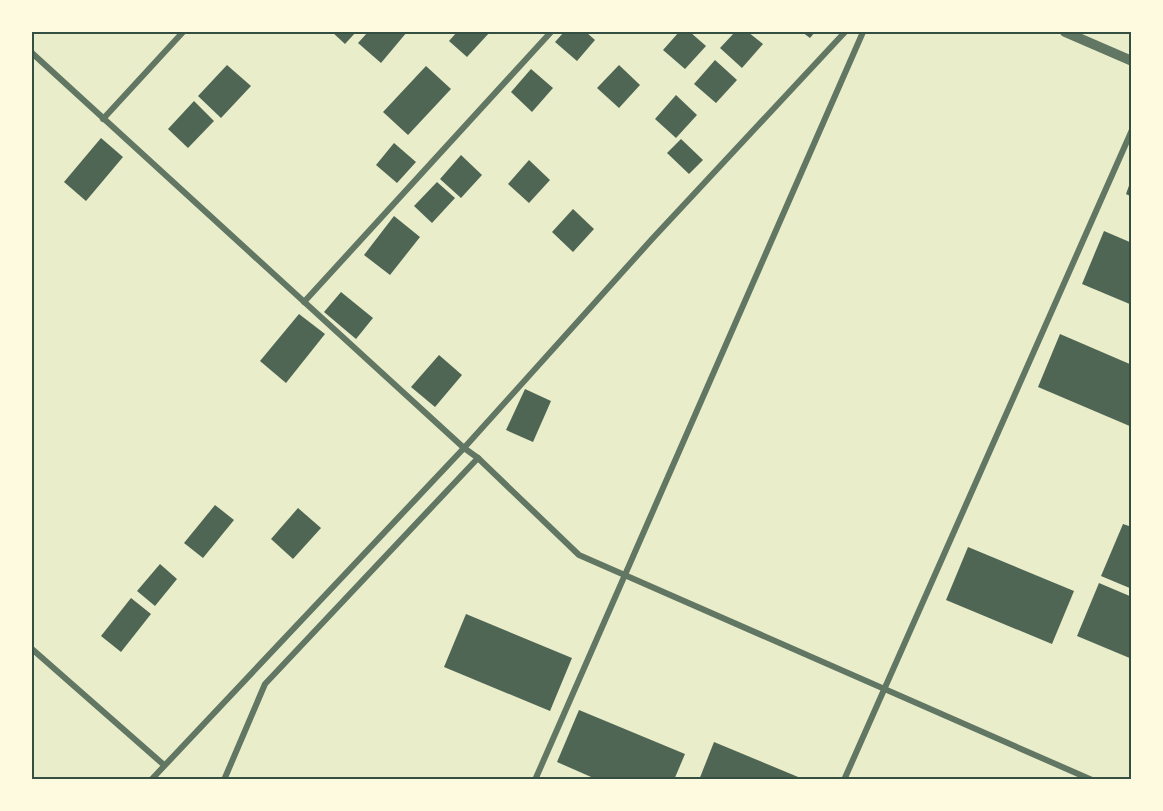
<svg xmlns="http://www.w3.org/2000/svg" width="1163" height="811" viewBox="0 0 1163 811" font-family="Cabin,sans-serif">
<rect width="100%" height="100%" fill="#e9edc9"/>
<g fill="#4f6655">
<polygon points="332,32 356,32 345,44"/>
<polygon points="368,32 407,32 381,63 358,43"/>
<polygon points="457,32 490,32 467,57 449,41"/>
<polygon points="564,32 586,32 595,40 577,61 555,42"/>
<polygon points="679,32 690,32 706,46 685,69 663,50"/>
<polygon points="735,32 748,32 763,44 742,68 720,48"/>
<polygon points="802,32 815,32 810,38"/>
<polygon points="715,60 737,80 716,103 694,84"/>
<polygon points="227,65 251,86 221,118 198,96"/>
<polygon points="619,65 640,85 619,108 597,88"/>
<polygon points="426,66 451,89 408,135 383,112"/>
<polygon points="531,69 553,88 532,112 511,92"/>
<polygon points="676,95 697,115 676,138 655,119"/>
<polygon points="194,101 214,121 188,148 168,129"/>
<polygon points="101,138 123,157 86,201 64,182"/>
<polygon points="681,139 703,160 689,174 667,153"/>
<polygon points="394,143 416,162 397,183 376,165"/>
<polygon points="461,155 482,175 461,198 440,179"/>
<polygon points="529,160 550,180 529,203 508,184"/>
<polygon points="1131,180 1132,180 1132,197 1126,194"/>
<polygon points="437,182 455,198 432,223 414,206"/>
<polygon points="573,209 594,229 573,252 552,232"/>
<polygon points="394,216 420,237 390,275 364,255"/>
<polygon points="1104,231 1132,243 1132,305 1082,284"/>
<polygon points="341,292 373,318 356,339 324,312"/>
<polygon points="299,314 325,334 286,383 260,361"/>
<polygon points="1060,334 1132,365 1132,427 1038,387"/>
<polygon points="439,355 462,375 435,407 411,387"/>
<polygon points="525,389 551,401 533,442 506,430"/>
<polygon points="215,505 234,520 203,558 184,543"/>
<polygon points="298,508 321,528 293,559 271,539"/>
<polygon points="1123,524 1132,527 1132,589 1101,576"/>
<polygon points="968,547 1074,591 1052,644 946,600"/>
<polygon points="160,564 177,579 155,606 137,591"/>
<polygon points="1099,583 1132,597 1132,659 1077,636"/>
<polygon points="131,598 151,614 121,652 101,636"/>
<polygon points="466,614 572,658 550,711 444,667"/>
<polygon points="579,710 685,754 674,780 598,780 557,762"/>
<polygon points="714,742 803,779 803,780 699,780"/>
</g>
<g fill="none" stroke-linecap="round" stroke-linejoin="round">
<g stroke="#617663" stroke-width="6">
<polyline points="32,53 464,448 478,458 579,555 1092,780"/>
<polyline points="103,119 183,32"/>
<polyline points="304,302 551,32"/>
<polyline points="32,649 164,765"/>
<polyline points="151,780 464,448 653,238 845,32"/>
<polyline points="224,780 265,684 478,458"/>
<polyline points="535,780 863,32"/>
<polyline points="844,780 1132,130"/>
</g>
<polyline stroke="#617663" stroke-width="10" points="1065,32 1132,61"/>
</g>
<rect width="1163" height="811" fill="none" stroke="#fefae0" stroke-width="66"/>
<rect x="33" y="33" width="1097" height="745" fill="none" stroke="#344e41" stroke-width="2"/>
</svg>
